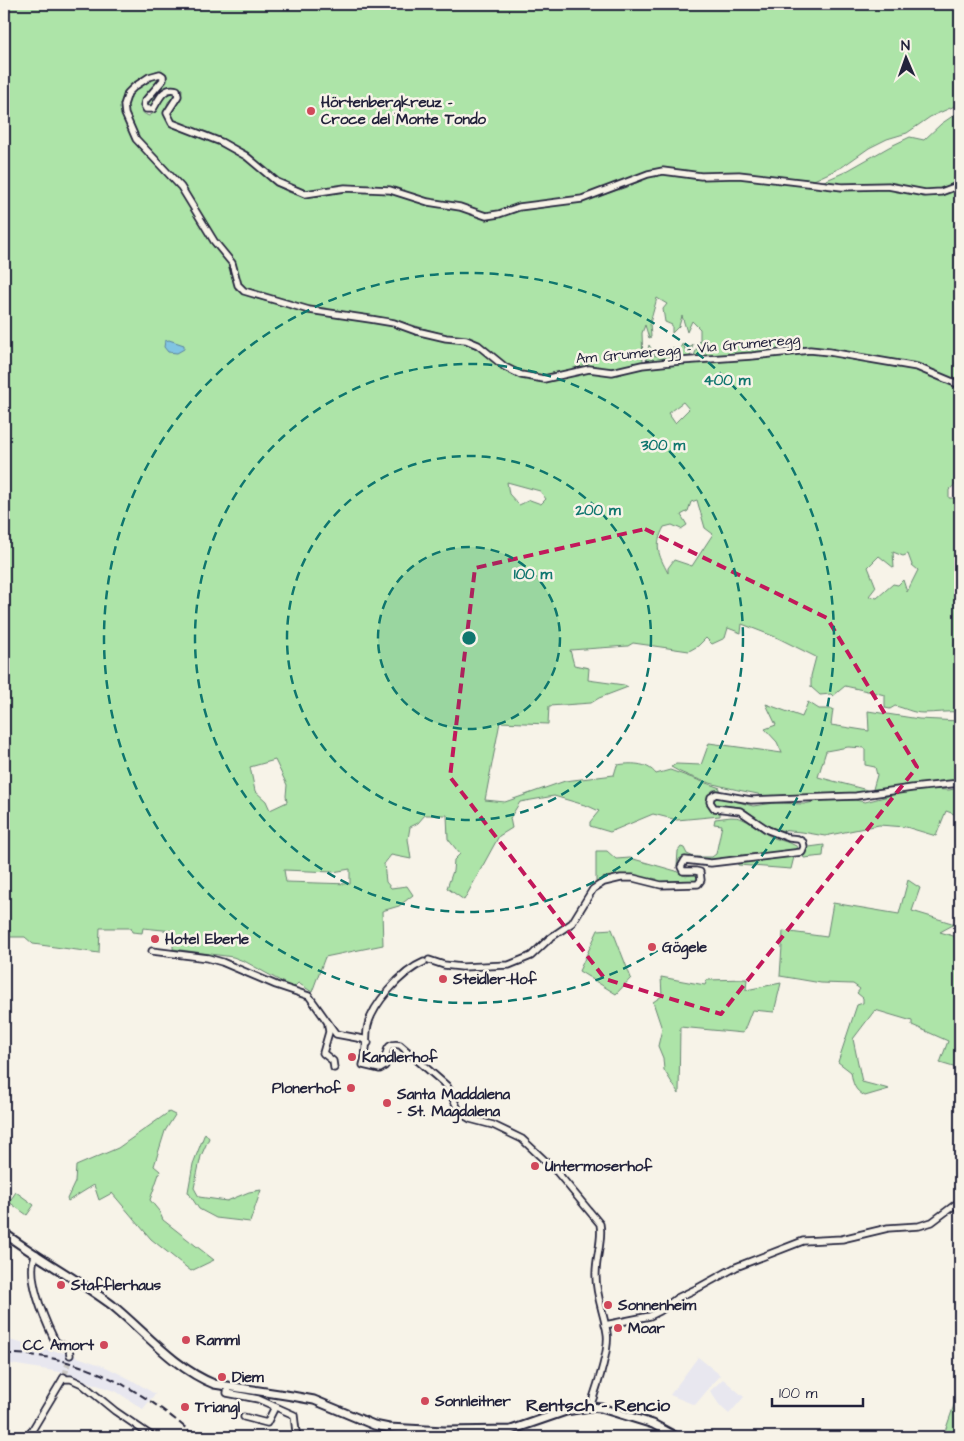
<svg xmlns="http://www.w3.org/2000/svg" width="964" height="1441" viewBox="0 0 964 1441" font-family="'Architects Daughter',sans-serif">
<rect width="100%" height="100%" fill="#f7f3e8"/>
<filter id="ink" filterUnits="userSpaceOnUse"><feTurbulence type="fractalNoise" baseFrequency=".02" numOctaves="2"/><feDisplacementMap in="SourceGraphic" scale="10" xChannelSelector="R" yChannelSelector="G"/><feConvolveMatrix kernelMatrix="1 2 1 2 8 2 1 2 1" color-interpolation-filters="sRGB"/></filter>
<g filter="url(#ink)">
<g fill="#e8e7ef">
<polygon points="4,1339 69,1354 106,1367 130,1379 155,1394 143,1409 117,1392 60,1372 11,1364 4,1365"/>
<polygon points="698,1357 720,1375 695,1405 670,1395"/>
<polygon points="723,1379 744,1397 729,1414 720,1406 710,1391"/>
</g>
<g fill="#ade4a8" stroke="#688372" fill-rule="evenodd">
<path d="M4,4H960V101L957,105L930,117L907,133L887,139L869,148L842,167L814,180L739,173H701L663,169L581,197L497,212L485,213L460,204L426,200L390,188L305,192L279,180L248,152L207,132L181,125L174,121L171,115C174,106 183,98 182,89C169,79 158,95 152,106H150L148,102C151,91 160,88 167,79V75L159,70C141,76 123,90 120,109L134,141L180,188L212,242L229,265L236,290L257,299L308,312L393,326L446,341L468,343L476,347L504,368L544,381L565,378L577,373L591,372L610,375L643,367L682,363L756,359L772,356L810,353L830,354L916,369L960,387V480L949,490V498H960V712C947,711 936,713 923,713C912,713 905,708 895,706L890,709L885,708V695L845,686L833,696L831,694L820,695L811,687V676L816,657L778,638L742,624L741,633L728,628L725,638L712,644L706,638L698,646L689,651L633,643L628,646L570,650L574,665L589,668L588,680L624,685L628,687L599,698L591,703L549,706L548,724L500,722L485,800L505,802L565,781L614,775L617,765C630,763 647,762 656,774L670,770L720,788L719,790H713C703,798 707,811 720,813V816L677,820L653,814L610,832L590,826V822L599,811L588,806L554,796L520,802L510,818L512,828L499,836L464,900L447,888L453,871L454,860L460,854L448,839L447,815H425L418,823L410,827L408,839L411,859L391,855L384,864L386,882L391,888L407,886L413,895L399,906L382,911L383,945L325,957L312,992L298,983L293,988L246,962L233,957L173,949V931L143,928L142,933L132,932L131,928H100L99,953L33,944L25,937H4ZM683,402L689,409L675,423L668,413ZM507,482L540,491L546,499L541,504L530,500L519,505L509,494ZM697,500L705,528L713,534L692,566L674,560L668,568V573C658,554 654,546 664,527L672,525L681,529L687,525L681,515L688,511L691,502ZM893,552L903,556L908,554L912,565L918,570L907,592L903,580L898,585L893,584L877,598L869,596L876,587L868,567L879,556L894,568ZM275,760L287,785L286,796L287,802L270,810L266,801L255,791L250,767ZM350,869V884L286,882L284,870L333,872Z"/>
<path d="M156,78L158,79L157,83C148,90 129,109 149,116C159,111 159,101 166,93H173V97L168,102L164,115L168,122L178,129L196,133L244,158L266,175L275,185L288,192L304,197L321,196L345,191L388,193L424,204L459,209L485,218L499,217L520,209L582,202L630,186L649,177L665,174L701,179L739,178L842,189H870L872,184L842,185L822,182L845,172L889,147L910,137L924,140L941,124L960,111V381L916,364L832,349L810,347L752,354L694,356L700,340V329L692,321L687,332L682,316L679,326L672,333V325L665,322L663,309L667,304L657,298L650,323L651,337L649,338L645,325L642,333L643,362L611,370L588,367L544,377L522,372L507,364L479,343L466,337L447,335L395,320L374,316L310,308L248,290L239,283L235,262L217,240L184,185L136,134C133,126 127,118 126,112C122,95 142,80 156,78Z"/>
<polygon points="683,343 686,352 693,344 690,357 646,361 649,345 655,356 662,354 669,355 673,347 677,353"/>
<path d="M808,702L819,709H833L831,725L869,731L868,711L919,719L960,721V781L909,785L875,792L873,789L877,775L875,767L865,765V748L848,747L826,751L818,777L871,791V793L763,797L758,794C732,789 693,781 671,767L676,764L701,765L709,743L782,753L777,742L765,729L776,725L766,704L802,717Z"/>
<polygon points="960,788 960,816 946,811 936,836 906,827 879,825 825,836 802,832 778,830 765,824 746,810 740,807 716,805 713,801 715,799 720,797 753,806 775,803 804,804 823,800 855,800 865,802 908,791 928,789 949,790"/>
<path d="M731,817C747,816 758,831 772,837C781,841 790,842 798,847L797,850L734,856L712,861L681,858L679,859L677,866L678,851L681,847L684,848L687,854L694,857H712L716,854L722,825L714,824L715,819Z"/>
<polygon points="824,845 823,856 804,858 803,855 809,847"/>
<path d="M596,851H607L616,859L630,858L676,871C683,876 686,877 694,874L698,877L697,880L693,882L661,883L656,882L657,879L652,878L653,881C633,873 615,875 596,883Z"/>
<polygon points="788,856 794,857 791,869 738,865 737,862"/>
<path d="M908,880L920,888L912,911L955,924L940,932L960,938V1069L940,1063L948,1041L912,1025V1021L875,1010L853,1039L862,1082L889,1089L865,1096C854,1090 853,1084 851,1072L838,1062L857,1005L863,1003V998L857,993L860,989L853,984L821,983L780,976L783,931L827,937L833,903L899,914Z"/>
<polygon points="612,929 631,978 616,994 579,971 598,930"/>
<polygon points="661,977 705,985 707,980 747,979 746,990 781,983 774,1012 752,1010 743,1033 680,1027 679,1094 664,1070 663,1058 658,1046 662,1029 653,1002 662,996"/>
<polygon points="169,1112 175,1115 165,1131 154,1166 160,1171 150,1200 159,1211 163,1220 214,1260 191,1271 151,1239 112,1193 99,1200 94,1185 68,1201 67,1199 75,1182 76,1166 118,1148"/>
<polygon points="205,1133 209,1138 201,1156 194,1188 199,1197 227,1201 249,1192 261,1190 250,1222 216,1218 199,1209 188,1192 193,1164"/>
<polygon points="16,1192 34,1205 27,1215 9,1202"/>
<polygon points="960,1388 960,1437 943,1437"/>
</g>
<polygon fill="#81c4e2" stroke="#5b839f" points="169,340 184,345 184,349 177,353 168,352 164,347 165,341"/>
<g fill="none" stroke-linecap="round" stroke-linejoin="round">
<polyline stroke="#5b839f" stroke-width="2" points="960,1437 960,1435"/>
<polyline stroke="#ccc9c5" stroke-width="5.5" stroke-dasharray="5.5 3" stroke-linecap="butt" points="65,1375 70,1355"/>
<g stroke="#22223b" stroke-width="9">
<g id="minor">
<path d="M960,185L941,192L925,193L888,186L842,187L739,175L701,176L663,171L648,174L582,199L519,207L499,214L486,216L460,207L428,202L390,190L345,188L305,194L277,182L246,156L221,142L172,123L167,113L178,96L177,90C163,86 159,100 153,109H146L144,105L145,101L163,80V76L160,74L149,77L134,87L128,93L124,105L125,114L136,139L181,187L214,241L232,263L238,285L244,291L309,310L370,319L394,323L416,331L446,338L466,340L478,345L505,367L521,375L544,379L589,369L612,372L642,365L680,361L752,356L810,350L829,352L917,367L960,385"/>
<polyline points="152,951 208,958 222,962 276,985 309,996 336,1034 363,1039 368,1043"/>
<polyline points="429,960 444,965 462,967 509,965 531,956 550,938 572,923 593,889 604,882 621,878 633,878 661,885 698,884 701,880 700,872 696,871 683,871 681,867 685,860 711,863 802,852 804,847 803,842 798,839 789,838 768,830 740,811 714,808 710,802 711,797 716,794 751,800 856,796 912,788 960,783"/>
<path d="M424,962C402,971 370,1006 367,1030C366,1042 367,1053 363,1065L380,1069L385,1066C386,1054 385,1042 400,1045L447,1086L460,1113L470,1119L493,1125L522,1139L557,1172L600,1224C603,1240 596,1256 596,1273C595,1294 604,1313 607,1333C610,1350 596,1390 590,1407"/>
<polyline points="328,1025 329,1032 323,1053 333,1061 334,1068"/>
<path d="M36,1254C25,1274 44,1318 53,1337L56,1342L69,1348L70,1355"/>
<polyline points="605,1325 650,1316 660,1311 677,1298 698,1288 736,1267 803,1241 842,1239 888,1228 919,1226 932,1222 960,1201"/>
<polyline points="63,1379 71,1379 82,1384 115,1411 153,1437"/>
<polyline points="228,1387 227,1393 258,1399 294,1415 296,1432 299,1437"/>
<polyline points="244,1417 267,1423 275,1407"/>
<polyline points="28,1437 64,1377"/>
</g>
</g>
<g stroke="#22223b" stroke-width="11">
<path id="tertiary" d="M4,1233C39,1259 77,1279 112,1305C145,1332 174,1368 214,1384L292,1396L314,1400L374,1425L389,1428L444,1431L511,1430L566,1411L590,1407L601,1408L653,1424L677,1437"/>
</g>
<use href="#minor" stroke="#f7f3e8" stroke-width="5.5"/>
<use href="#tertiary" stroke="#f7f3e8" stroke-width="7"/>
<path stroke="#22223b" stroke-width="2" stroke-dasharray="8 4" stroke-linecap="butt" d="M4,1354C77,1352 144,1390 196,1437"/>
</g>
</g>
<path fill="none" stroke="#c2185b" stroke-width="4" stroke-dasharray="10 6" stroke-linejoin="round" d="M645,529L827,618L917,767L721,1014L605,979L450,777L475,568Z"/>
<circle cx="469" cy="638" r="91" fill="#0f766e" fill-opacity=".12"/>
<g fill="none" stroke="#0f766e" stroke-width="2.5" stroke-dasharray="9 6">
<circle cx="469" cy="638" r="91"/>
<circle cx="469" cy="638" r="182"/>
<circle cx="469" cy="638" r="274"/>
<circle cx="469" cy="638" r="365"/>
</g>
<g fill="#d1495b" stroke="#f7f3e8" stroke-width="2">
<circle cx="311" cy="111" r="5"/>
<circle cx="155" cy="939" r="5"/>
<circle cx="652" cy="947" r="5"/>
<circle cx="443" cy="979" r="5"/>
<circle cx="352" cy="1057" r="5"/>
<circle cx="351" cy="1088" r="5"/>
<circle cx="387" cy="1103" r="5"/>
<circle cx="535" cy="1166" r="5"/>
<circle cx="61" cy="1285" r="5"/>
<circle cx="608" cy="1305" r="5"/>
<circle cx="618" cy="1328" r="5"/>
<circle cx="186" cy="1340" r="5"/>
<circle cx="104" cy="1345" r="5"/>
<circle cx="222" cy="1377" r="5"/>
<circle cx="425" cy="1401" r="5"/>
<circle cx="185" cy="1407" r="5"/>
</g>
<g text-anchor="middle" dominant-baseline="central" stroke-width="5" stroke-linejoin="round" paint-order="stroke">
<g font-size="15" font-weight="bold" fill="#22223b" stroke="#f7f3e8" text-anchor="start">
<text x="321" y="102">Hörtenbergkreuz -<tspan x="321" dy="17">Croce del Monte Tondo</tspan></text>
<text x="165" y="939">Hotel Eberle</text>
<text x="662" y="947">Gögele</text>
<text x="453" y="979">Steidler-Hof</text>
<text x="362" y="1057">Kandlerhof</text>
<text x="341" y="1088" text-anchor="end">Plonerhof</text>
<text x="397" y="1094">Santa Maddalena<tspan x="397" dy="17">- St. Magdalena</tspan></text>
<text x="545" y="1166">Untermoserhof</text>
<text x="71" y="1285">Stafflerhaus</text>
<text x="618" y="1305">Sonnenheim</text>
<text x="628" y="1328">Moar</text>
<text x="196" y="1340">Ramml</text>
<text x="94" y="1345" text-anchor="end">CC Amort</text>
<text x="232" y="1377">Diem</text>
<text x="435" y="1401">Sonnleitner</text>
<text x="195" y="1407">Triangl</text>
</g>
<g font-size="15" fill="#22223b" stroke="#f7f3e8">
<text transform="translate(688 349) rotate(-5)">Am Grumeregg - Via Grumeregg</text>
</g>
<g font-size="18" font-weight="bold" fill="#22223b" stroke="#f7f3e8">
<text x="598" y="1405">Rentsch - Rencio</text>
</g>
</g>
<circle cx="469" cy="638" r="8" fill="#0f766e" stroke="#f7f3e8" stroke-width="2.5"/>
<g font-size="15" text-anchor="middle" font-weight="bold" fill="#0f766e" stroke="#f7f3e8" stroke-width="5" stroke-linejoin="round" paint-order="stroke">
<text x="727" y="385">400 m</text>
<text x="663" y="450">300 m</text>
<text x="598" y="515">200 m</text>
<text x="533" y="579">100 m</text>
</g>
<rect width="964" height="1441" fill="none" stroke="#f7f3e8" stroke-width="20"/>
<rect x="10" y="10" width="944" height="1421" fill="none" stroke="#22223b" stroke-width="2" filter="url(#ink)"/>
<g transform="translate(906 58) rotate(358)" stroke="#f7f3e8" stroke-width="4" paint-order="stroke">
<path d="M0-4L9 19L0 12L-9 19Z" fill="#22223b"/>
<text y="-8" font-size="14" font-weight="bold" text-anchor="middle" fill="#22223b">N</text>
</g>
<path d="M772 1398v8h91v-8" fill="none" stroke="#22223b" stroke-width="2.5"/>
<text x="779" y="1398" font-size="15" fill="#22223b" stroke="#f7f3e8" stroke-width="4" paint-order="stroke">100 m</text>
</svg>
